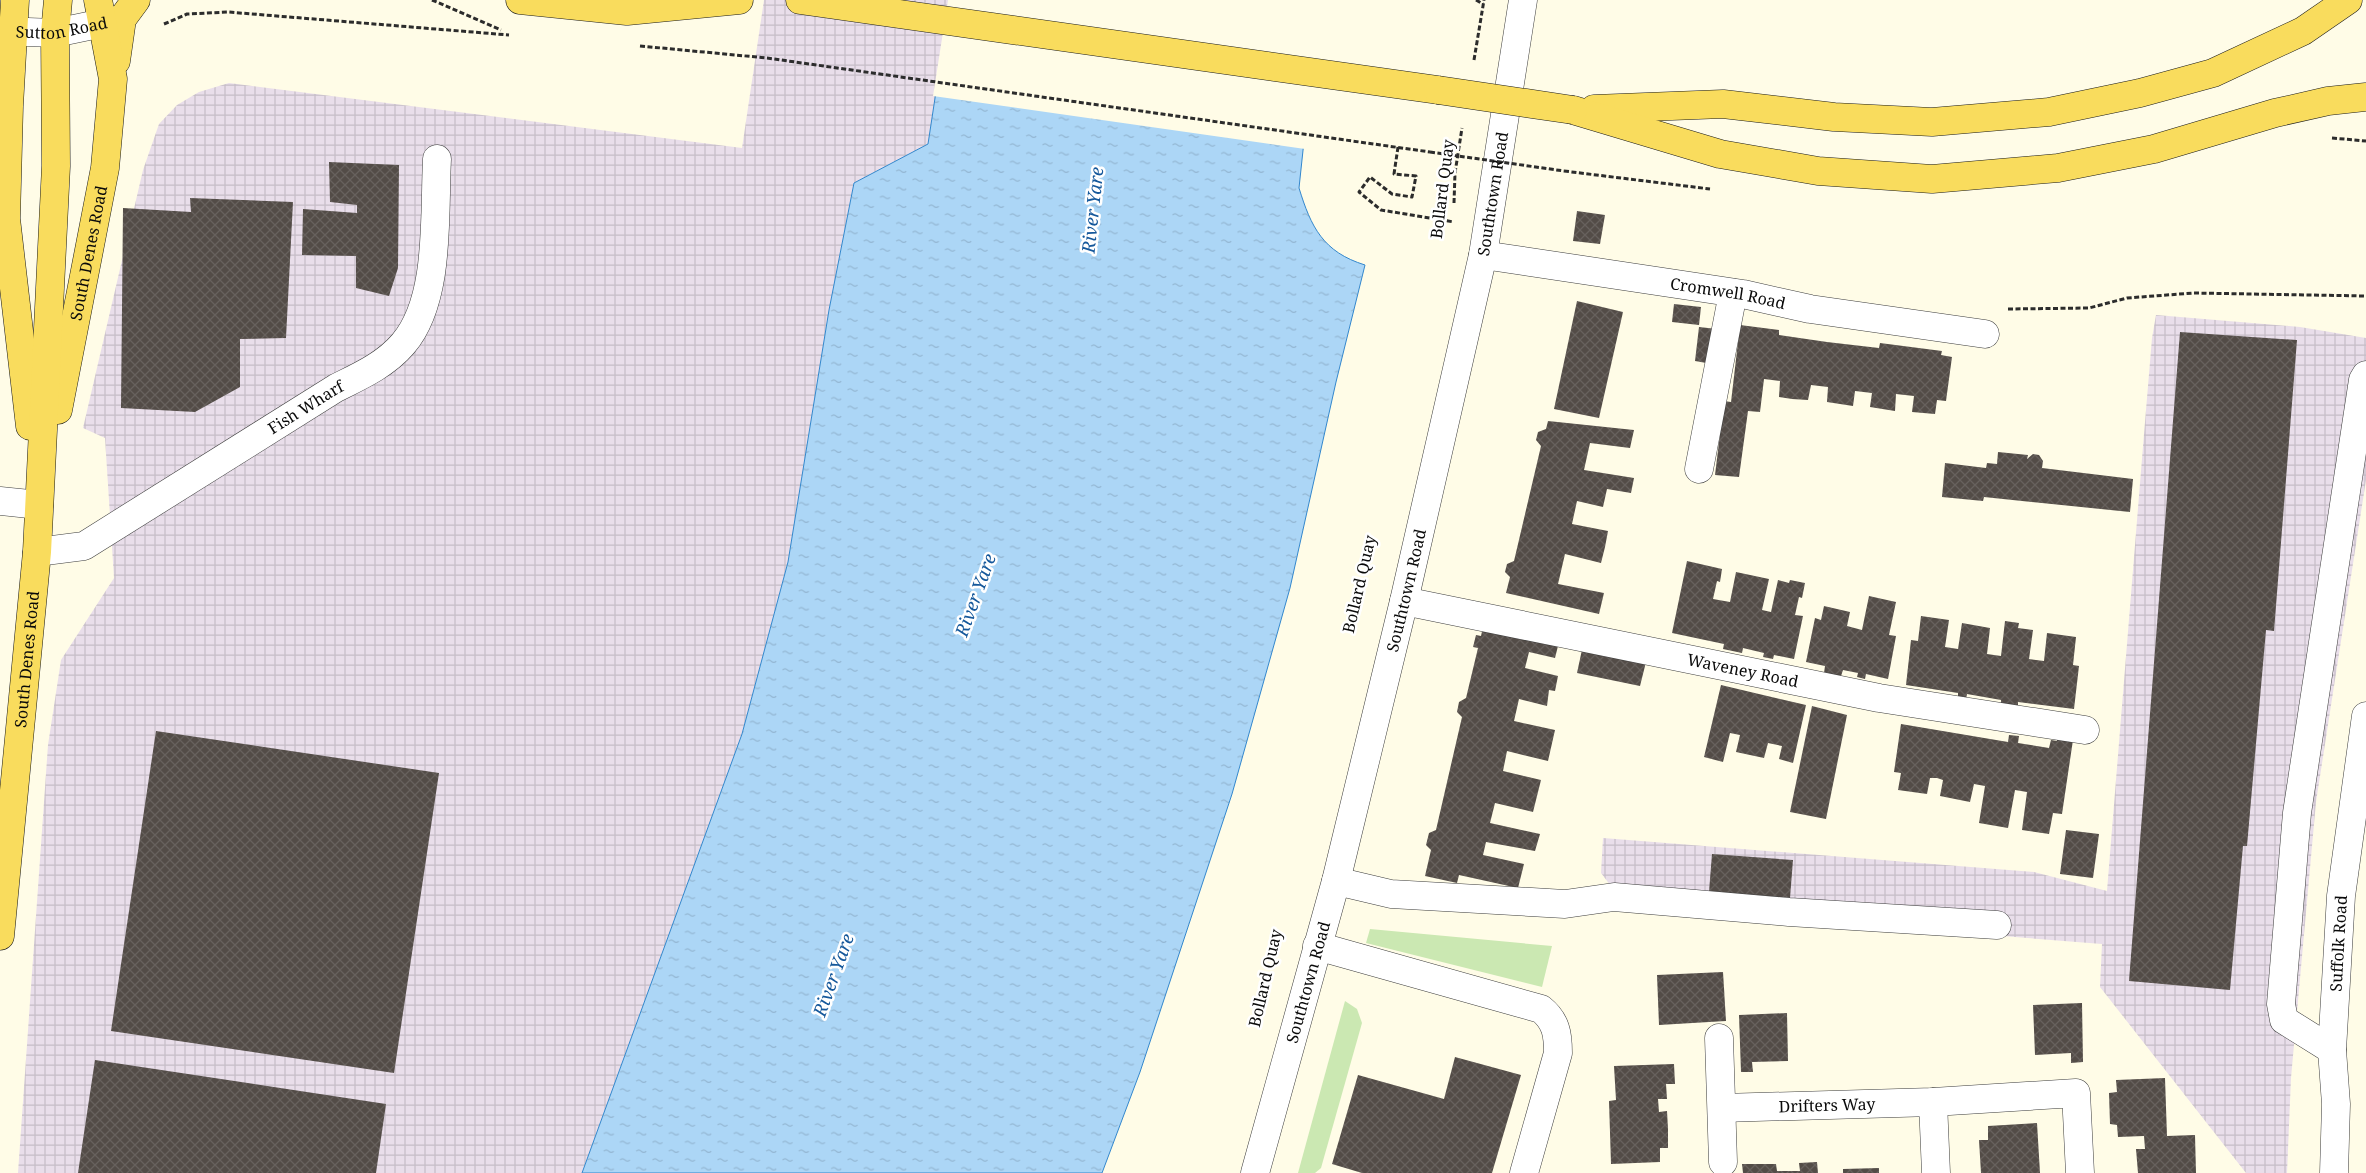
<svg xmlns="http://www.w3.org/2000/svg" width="2366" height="1173" viewBox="0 0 2366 1173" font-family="'Noto Serif',serif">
<defs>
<pattern id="industrial-grid" width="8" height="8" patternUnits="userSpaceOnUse" patternTransform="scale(1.25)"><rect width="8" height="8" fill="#e9deea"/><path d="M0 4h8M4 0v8" fill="none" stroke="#c6bdc7"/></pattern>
<pattern id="water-ripples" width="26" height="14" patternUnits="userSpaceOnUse" patternTransform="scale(1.25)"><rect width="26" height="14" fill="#acd6f6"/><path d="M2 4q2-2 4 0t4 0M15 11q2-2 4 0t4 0" fill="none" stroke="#93b6d2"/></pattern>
<pattern id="building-cross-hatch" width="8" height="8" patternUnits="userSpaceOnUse" patternTransform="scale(1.25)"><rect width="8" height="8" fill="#534c47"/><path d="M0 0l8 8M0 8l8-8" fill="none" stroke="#67615d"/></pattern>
</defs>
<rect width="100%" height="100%" fill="#fffce7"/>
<g fill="url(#industrial-grid)">
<polygon points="764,0 950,0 928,144 854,183 829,310 788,562 742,734 582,1173 18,1173 48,745 61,660 114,578 105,438 83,428 143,170 159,124 177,105 199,92 229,83 742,148"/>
<polygon points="2156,315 2300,327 2366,338 2366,480 2316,802 2291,1078 2287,1173 2246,1173 2100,987 2102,944 1626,906 1601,873 1603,838 2034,872 2107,891 2144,434 2152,338"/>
</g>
<g fill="#cbe8b2">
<polygon points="1370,929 1552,946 1542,987 1366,943"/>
<polygon points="1345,1001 1357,1009 1362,1023 1321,1168 1315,1173 1298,1173"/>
</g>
<path fill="url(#water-ripples)" stroke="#3387cd" d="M950,0H1319L1299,188C1311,227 1323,252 1365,265L1336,382L1290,588L1232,794L1140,1072L1102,1173H582L742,734L788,562L829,310L854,183L928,144Z"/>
<polygon fill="#fffce7" points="948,0 1322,0 1305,149 933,96"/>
<g fill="url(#building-cross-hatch)">
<polygon points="329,162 399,165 398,268 389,296 356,288 356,256 302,255 303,209 357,213 357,205 330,202"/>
<polygon points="190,198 293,202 286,338 240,339 240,387 195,412 121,408 123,208 191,212"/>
<polygon points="1577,211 1605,215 1600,244 1573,241"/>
<polygon points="1577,301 1623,312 1599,418 1554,409"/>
<polygon points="1674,304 1701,307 1699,325 1672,322"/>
<polygon points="1740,325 1779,330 1779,335 1827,342 1879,348 1880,343 1942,351 1941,355 1952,357 1946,401 1937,400 1935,414 1912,412 1914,396 1896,394 1895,411 1870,407 1872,393 1855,391 1853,406 1827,402 1828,387 1811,385 1808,400 1792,399 1779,397 1780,381 1764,379 1760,412 1748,411 1739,477 1715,475 1724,401 1731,402"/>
<polygon points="1699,327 1717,329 1712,364 1695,361"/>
<polygon points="2180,332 2297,340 2274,631 2266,630 2247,846 2243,846 2230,990 2129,981"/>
<polygon points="1548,421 1634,430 1630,448 1590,443 1584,470 1634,478 1631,493 1607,489 1603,507 1577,501 1572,524 1608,531 1605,547 1601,563 1565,554 1558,584 1604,593 1599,614 1506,593 1510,577 1505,572 1507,564 1514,561 1541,446 1536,440 1538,432 1546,429"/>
<polygon points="1998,452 2028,455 2027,459 2033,454 2039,455 2043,461 2042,468 2133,479 2130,512 1984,497 1983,501 1942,497 1945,463 1986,468 1987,463 1997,464"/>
<polygon points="1687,561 1722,569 1720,582 1717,581 1713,599 1730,602 1736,572 1769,579 1762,610 1771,612 1778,580 1789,583 1790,580 1805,583 1802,598 1799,597 1795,615 1803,616 1794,659 1774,655 1773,659 1763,657 1764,653 1743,648 1742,653 1723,649 1724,644 1672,633"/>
<polygon points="1869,596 1896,602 1889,635 1896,636 1888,679 1866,674 1865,679 1857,677 1858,673 1843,670 1841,676 1824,673 1825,666 1806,662 1815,618 1821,620 1824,606 1850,612 1847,626 1862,630"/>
<polygon points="1921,616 1949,620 1945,647 1958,649 1962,623 1990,628 1987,654 2001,656 2005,621 2019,623 2018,628 2033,630 2029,659 2044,661 2047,633 2076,637 2073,665 2079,666 2074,709 2018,702 2018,706 2001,704 2001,700 1967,694 1966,700 1958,698 1958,693 1906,685 1911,640 1918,641"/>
<polygon points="1483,627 1559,642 1555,658 1529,652 1525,668 1558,676 1555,691 1549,690 1547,706 1519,699 1514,721 1555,730 1548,761 1507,751 1503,771 1541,780 1533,812 1495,803 1490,823 1540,834 1535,851 1486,842 1483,855 1524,864 1518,888 1459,875 1457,883 1425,876 1431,850 1426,845 1429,833 1436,830 1462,717 1457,712 1459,702 1466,698 1478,648 1473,647 1476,635 1481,636"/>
<polygon points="1583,645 1647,658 1640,686 1577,673"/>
<polygon points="1721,685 1806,705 1793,763 1779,759 1782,746 1768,743 1764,758 1736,752 1740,735 1730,733 1723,762 1704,757"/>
<polygon points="1812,706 1847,715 1826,819 1790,812"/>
<polygon points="1901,724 2008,742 2009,735 2019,736 2018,743 2049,748 2051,740 2057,741 2057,738 2073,740 2062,814 2053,813 2049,834 2022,830 2027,792 2015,790 2008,828 1979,823 1985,786 1974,784 1970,802 1940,796 1943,780 1937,778 1930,778 1927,794 1898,790 1901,773 1894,772"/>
<polygon points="156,731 439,773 394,1073 111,1031"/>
<polygon points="2066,830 2099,834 2093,878 2060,874"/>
<polygon points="1712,854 1793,860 1790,898 1709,892"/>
<polygon points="1723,972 1726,1021 1659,1025 1657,975"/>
<polygon points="2082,1003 2083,1062 2071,1063 2071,1053 2035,1055 2033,1005"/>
<polygon points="1787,1013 1788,1061 1752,1062 1753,1072 1741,1072 1739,1015"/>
<polygon points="1455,1057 1521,1075 1492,1173 1362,1173 1332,1164 1358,1075 1444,1099"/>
<polygon points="95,1060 386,1104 376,1173 78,1173"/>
<polygon points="1674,1064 1675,1084 1666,1084 1667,1099 1658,1099 1659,1112 1667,1111 1668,1129 1668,1148 1660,1148 1660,1162 1611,1164 1609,1101 1616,1100 1614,1066"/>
<polygon points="2165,1078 2167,1136 2195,1135 2196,1173 2138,1173 2136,1149 2145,1149 2144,1136 2118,1137 2117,1125 2110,1124 2109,1093 2117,1092 2116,1080"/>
<polygon points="2037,1123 2040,1173 1981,1173 1979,1140 1988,1140 1988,1126"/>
<polygon points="1817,1162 1818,1173 1743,1173 1742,1164 1776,1164 1777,1171 1800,1171 1799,1163"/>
<polygon points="1879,1168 1879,1173 1843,1173 1843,1169"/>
</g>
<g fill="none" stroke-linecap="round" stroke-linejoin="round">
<g stroke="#3d3d3d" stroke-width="29">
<g id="minor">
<path id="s1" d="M0,31L55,33L122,19"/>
<path id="s2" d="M1483,255L1743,294L1810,309L1985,334"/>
<polyline points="1699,469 1733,293"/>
<polyline points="0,501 39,505"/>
<path id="s3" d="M37,552L84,546L336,388C360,376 385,365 403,344C441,300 434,215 437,159"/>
<path id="s4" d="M1404,601L1879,698L2085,730"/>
<polyline points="1336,881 1391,894 1565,904 1614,897 1789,912 1997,925"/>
<path d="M1317,946L1541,1009C1556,1021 1558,1034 1558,1053L1524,1173"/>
<polyline points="1719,1038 1723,1162"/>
<polyline points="2332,1050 2284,1020 2281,1004 2297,813 2363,380 2366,375"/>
<polyline points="1933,1102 1936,1173"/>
<path id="s5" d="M1722,1108L1933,1102L2076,1093L2080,1173"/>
<path id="s6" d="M1255,1173L1336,881L1404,601L1483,255L1523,0"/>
<path id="s7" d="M2334,1173L2336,1104L2332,1050L2341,896L2366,716"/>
</g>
</g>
<g stroke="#1b1b1b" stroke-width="29">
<g id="major">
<polyline points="15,0 9,106 6,219 30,426"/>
<polyline points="520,0 627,11 739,0"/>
<polyline points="800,0 1438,90"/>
<polyline points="116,61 122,19 136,0"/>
<polyline points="1594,109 1723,104 1834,117 1932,122 2049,112 2140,93 2213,73 2303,31 2348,0"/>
<polyline points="1573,110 1720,154 1818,171 1932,179 2058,168 2154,149 2275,113 2328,101 2366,97"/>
<path id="s8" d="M58,410L105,168L113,79L98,0"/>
<path id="s9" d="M0,936L37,552L56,166L55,33L58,0"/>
</g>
</g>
<g stroke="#2c2c2c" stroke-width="3" stroke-dasharray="5 2.5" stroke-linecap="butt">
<polyline points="432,0 501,30"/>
<polyline points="1476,0 1483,4"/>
<polyline points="164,24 187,14 228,12 509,35"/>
<polyline points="640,46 767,58 1430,152"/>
<polyline points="1474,60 1484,0"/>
<polyline points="2332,138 2366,141"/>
<polyline points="1398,147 1394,174 1416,176 1412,197 1392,194 1370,177 1359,192 1381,210 1454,222"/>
<polyline points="1564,171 1710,189"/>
<polyline points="1454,203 1455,173 1462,128"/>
<polyline points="2008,309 2089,308 2127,298 2194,293 2366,296"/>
</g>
<use href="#minor" stroke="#fff" stroke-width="28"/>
<use href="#major" stroke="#f9dc5d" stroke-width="28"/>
<g stroke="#1b1b1b" stroke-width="29" stroke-linecap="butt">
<polyline id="major-bridge" points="1438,90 1573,110"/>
</g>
<polyline stroke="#2c2c2c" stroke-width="3" stroke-dasharray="5 2.5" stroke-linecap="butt" points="1430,152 1564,171"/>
<use href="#major-bridge" stroke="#f9dc5d" stroke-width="28"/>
</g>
<g text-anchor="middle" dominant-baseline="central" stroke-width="5" stroke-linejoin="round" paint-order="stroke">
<g font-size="16" fill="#0a0a0a" stroke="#fff">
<text stroke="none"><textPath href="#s1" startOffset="62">Sutton Road</textPath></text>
<text transform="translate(1442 189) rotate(-83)">Bollard Quay</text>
<text stroke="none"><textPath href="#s6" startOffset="1008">Southtown Road</textPath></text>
<text stroke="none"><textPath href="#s8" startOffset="160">South Denes Road</textPath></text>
<text stroke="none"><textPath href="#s2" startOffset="248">Cromwell Road</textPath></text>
<text stroke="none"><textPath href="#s3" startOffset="309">Fish Wharf</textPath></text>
<text transform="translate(1359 584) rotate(-77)">Bollard Quay</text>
<text stroke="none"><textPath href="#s6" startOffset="602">Southtown Road</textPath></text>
<text stroke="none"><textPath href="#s9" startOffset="278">South Denes Road</textPath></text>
<text stroke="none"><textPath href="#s4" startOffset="346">Waveney Road</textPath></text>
<text stroke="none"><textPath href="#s7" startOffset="230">Suffolk Road</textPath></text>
<text transform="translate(1265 978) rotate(-77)">Bollard Quay</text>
<text stroke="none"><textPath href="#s6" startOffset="198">Southtown Road</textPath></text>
<text stroke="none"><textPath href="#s5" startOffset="105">Drifters Way</textPath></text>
</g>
<g font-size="18" font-style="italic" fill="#15589b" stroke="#fff">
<text transform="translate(1092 210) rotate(-84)">River Yare</text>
<text transform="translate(975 595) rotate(-70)">River Yare</text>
<text transform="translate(833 975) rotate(-70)">River Yare</text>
</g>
</g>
</svg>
